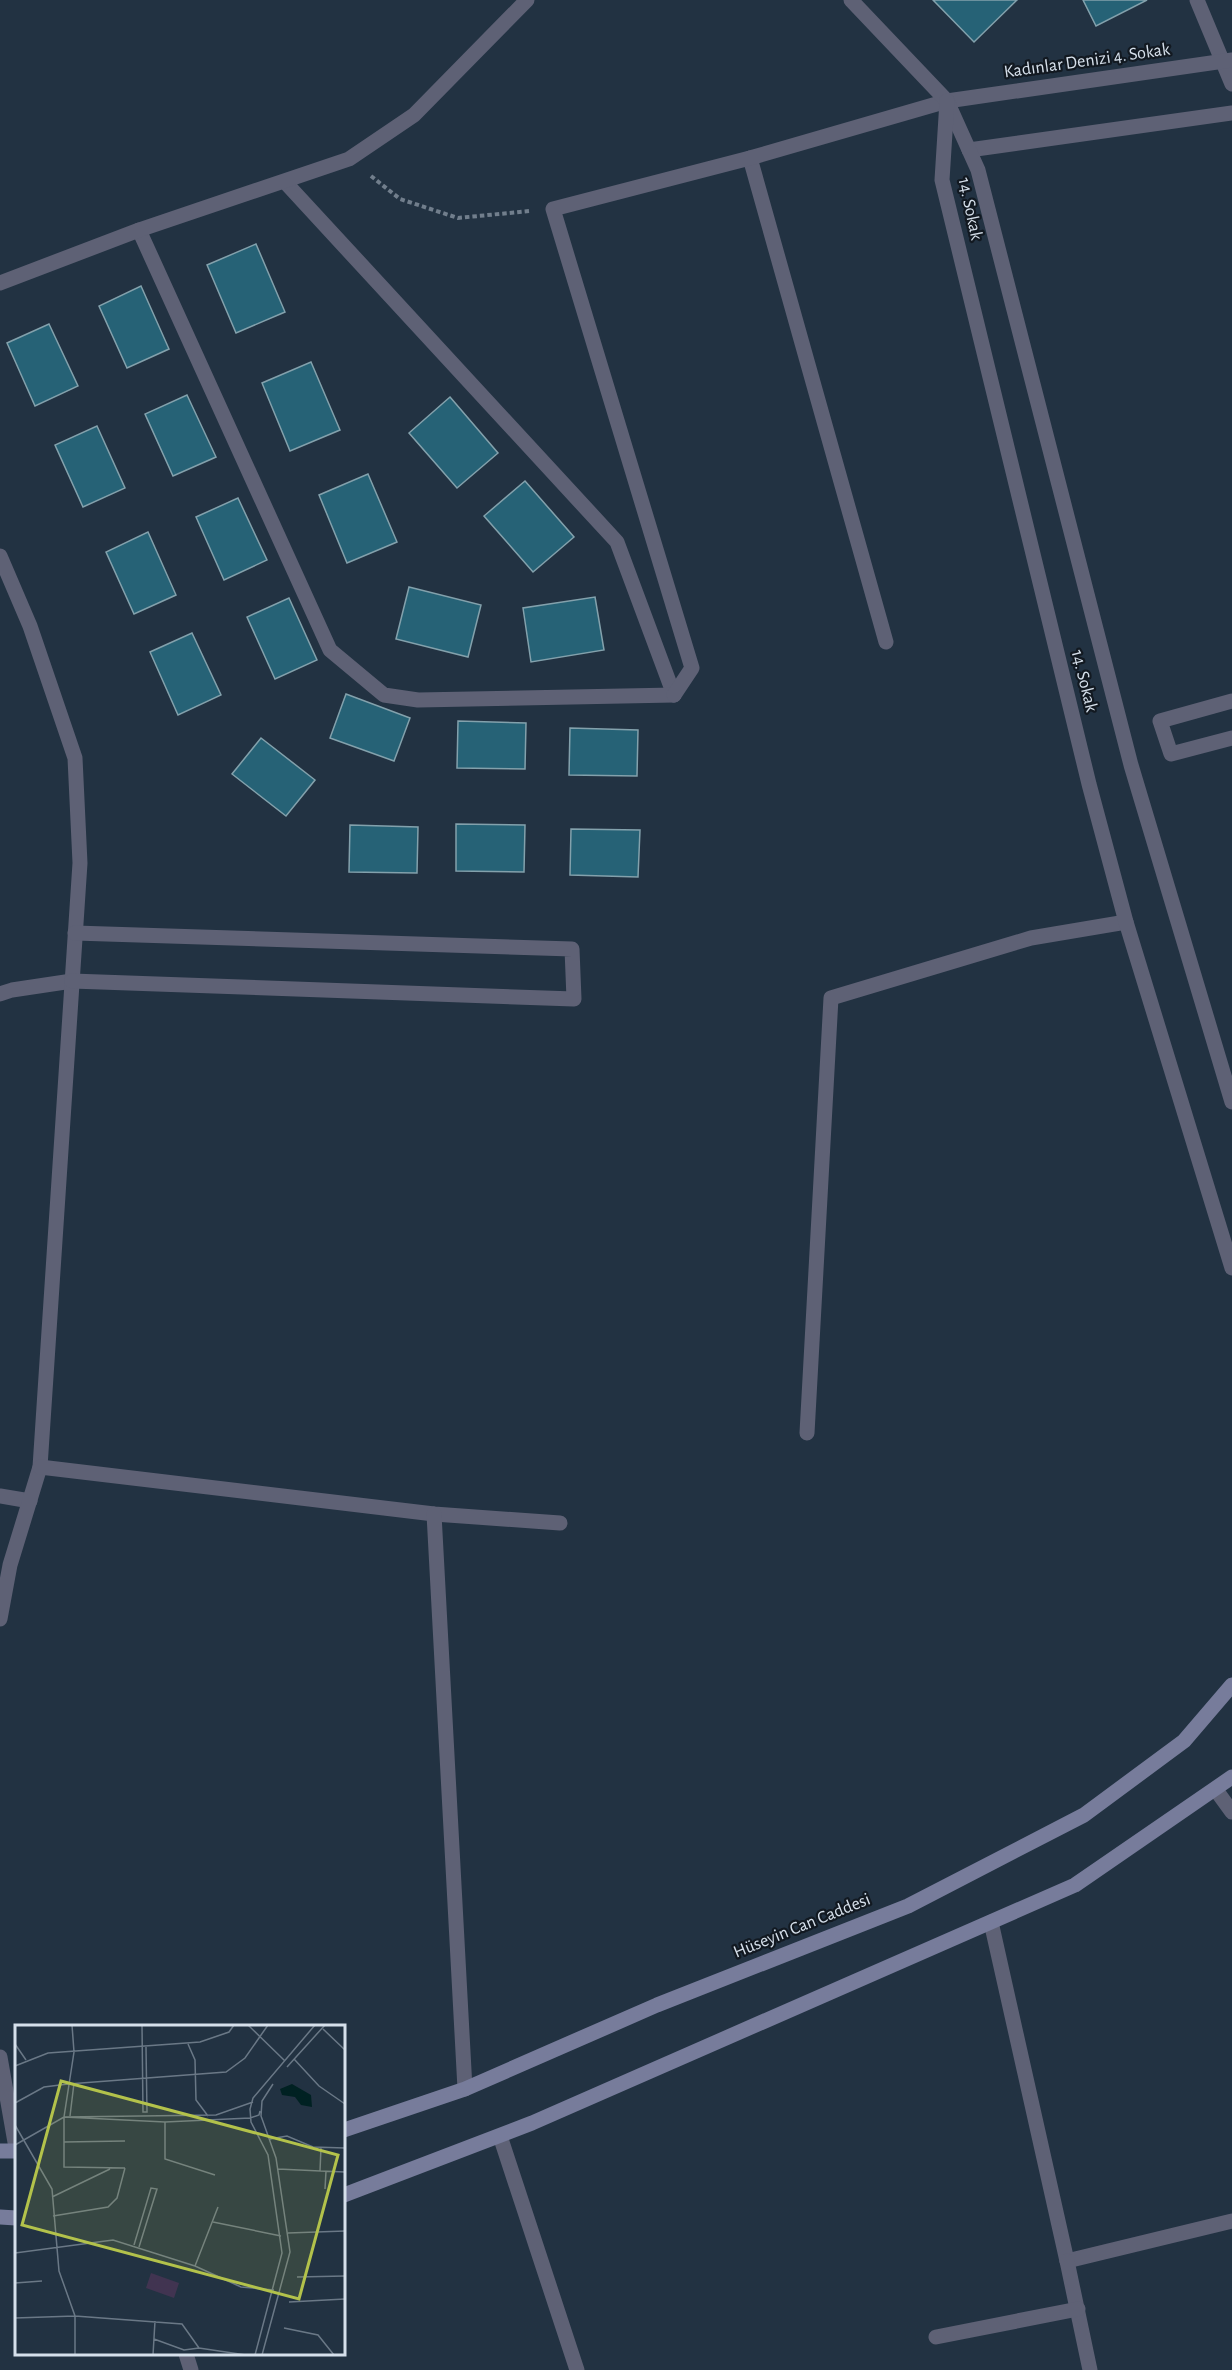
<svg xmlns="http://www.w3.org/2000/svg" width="1232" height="2370" viewBox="0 0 1232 2370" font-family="'Alegreya Sans',sans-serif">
<rect width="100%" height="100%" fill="#223242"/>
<g fill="#266276" stroke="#83a1ac" stroke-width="1.5">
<polygon points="933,0 1017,0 974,42"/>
<polygon points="1083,0 1147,0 1096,26"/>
<polygon points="256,244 285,312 236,333 207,265"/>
<polygon points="141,286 169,349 127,368 99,306"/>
<polygon points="49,324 78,386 35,406 7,343"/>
<polygon points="311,362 340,430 290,451 262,383"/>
<polygon points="187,395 216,457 173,476 145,414"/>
<polygon points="450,397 498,453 457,488 409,433"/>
<polygon points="97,426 125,488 83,507 55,445"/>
<polygon points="368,474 397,542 347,563 319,495"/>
<polygon points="525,481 574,537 533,572 484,516"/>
<polygon points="238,498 267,560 224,580 196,517"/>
<polygon points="148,532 176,595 134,614 106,552"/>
<polygon points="409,587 481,605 468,657 396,639"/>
<polygon points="595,597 604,650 531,662 523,608"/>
<polygon points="289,598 317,660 275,679 247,617"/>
<polygon points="192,633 221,695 178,715 150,652"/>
<polygon points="346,694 410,718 394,761 330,738"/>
<polygon points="458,721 526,723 525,769 457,768"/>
<polygon points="570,728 638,730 637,776 569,775"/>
<polygon points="261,738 315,780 286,816 232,774"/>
<polygon points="456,824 525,825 524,872 456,871"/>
<polygon points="350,825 418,827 417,873 349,872"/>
<polygon points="571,829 640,830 638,877 570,875"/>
</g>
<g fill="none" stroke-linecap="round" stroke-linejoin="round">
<polyline stroke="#717e8c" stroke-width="4" stroke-dasharray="4.5 3" stroke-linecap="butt" points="371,176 400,199 458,218 529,211"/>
<g stroke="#5e6175" stroke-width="15">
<polyline points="0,994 12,990 72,981"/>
<polyline points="0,1496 30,1501"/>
</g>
<g stroke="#5e6175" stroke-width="15">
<polyline points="1197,0 1232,84"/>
<polyline points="969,150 1232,113"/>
<polyline points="750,158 886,642"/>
<polyline points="285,182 617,542 674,695"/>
<polyline points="139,230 330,650 384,695 418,700 674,695"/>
<polyline points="0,556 30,626 75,758 80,863 40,1467 10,1565 0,1619"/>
<polyline points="674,695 692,668 553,209 750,158 947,101 1232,60"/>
<polyline points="1232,701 1160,721 1171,754 1232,738"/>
<polyline points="72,981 574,999 572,949 75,933"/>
<polyline points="807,1433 831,998 1031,938 1126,922"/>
<polyline points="40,1467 434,1514 560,1523"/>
<polyline points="434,1514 465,2089"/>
<polyline points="1216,1790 1232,1812"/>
<polyline points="991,1922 1067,2261 1232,2221"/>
<polyline points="0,2057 16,2148"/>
<polyline points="500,2136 577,2370"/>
<polyline points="1067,2261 1090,2370"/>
<polyline points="936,2337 1078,2309"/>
<polyline points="186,2354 191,2370"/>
</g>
<g stroke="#5e6175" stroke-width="15">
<polyline points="851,0 947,101 978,170 1131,765 1232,1102"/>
<polyline points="947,101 942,180 1089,784 1126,922 1232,1268"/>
<polyline points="0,283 139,230 349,159 414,115 527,0"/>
</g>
<g stroke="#777c9b" stroke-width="15">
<polyline points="344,2130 465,2089 657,2005 908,1906 1084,1815 1184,1741 1232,1685"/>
<polyline points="0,2151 16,2151"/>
<polyline points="344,2195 532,2123 1075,1885 1232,1777"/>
<polyline points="0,2217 16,2218"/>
</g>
</g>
<g text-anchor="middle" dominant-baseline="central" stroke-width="4.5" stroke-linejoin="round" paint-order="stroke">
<g font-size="18" fill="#d6e0eb" stroke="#121921">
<text transform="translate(1087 61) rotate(-8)">Kadınlar Denizi 4. Sokak</text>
<text transform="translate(970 209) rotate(78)">14. Sokak</text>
<text transform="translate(1084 681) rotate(76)">14. Sokak</text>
<text transform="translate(802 1926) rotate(-22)">Hüseyin Can Caddesi</text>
</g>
</g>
<g transform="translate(15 2025)">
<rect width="330" height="330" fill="#223242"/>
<path d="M136,248L164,258L159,273L131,263Z" fill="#413451"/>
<path d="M277,59L296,70L297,82L286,80L280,72L267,70L265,64Z" fill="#002122"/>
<path fill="none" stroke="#6a7886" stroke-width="1.5" d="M57,0L59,27L49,92V142L110,143M127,0L128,87H132L131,22M233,0L270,36M308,4L330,25M0,19L11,35M173,19L180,35L181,75L193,91M279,34L304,61L330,79M0,41L33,28L185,17L214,7L219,0M272,42L310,0M0,78L29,62L53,59L211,47L230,33L253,0M55,91L59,58M49,92L150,97L235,93L244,90L245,86M150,97V134L200,150M0,100L37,164L44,246L60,291V330M255,114L272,111L298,122L330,123M49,117L110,116M0,120L49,92L201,90L238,77M263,144L305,146L306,122M305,146L330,147M310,164L311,146M37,172L95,144M38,191L93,182L102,173L110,143M198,197L266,211M273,208L330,206M119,220L136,163L142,164L124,222M0,228L98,215L180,241L226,262L259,265M180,241L203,182M282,252L330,251M0,258L27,256M274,277L330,274M0,293L60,291L167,299L184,323M269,303L303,310L319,330M139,314L169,325L184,323L231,330M138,330L140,296M240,330L267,228L253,130L236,97L235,84L238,73L300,0M247,330L275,227L261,133L246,91L247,76L258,59"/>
<path fill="#b3c24b" fill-opacity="0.15" stroke="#b3c24b" stroke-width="3" d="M46,56L323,130L284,274L7,200Z"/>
<rect width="330" height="330" fill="none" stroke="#d6e0eb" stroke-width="3"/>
</g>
</svg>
